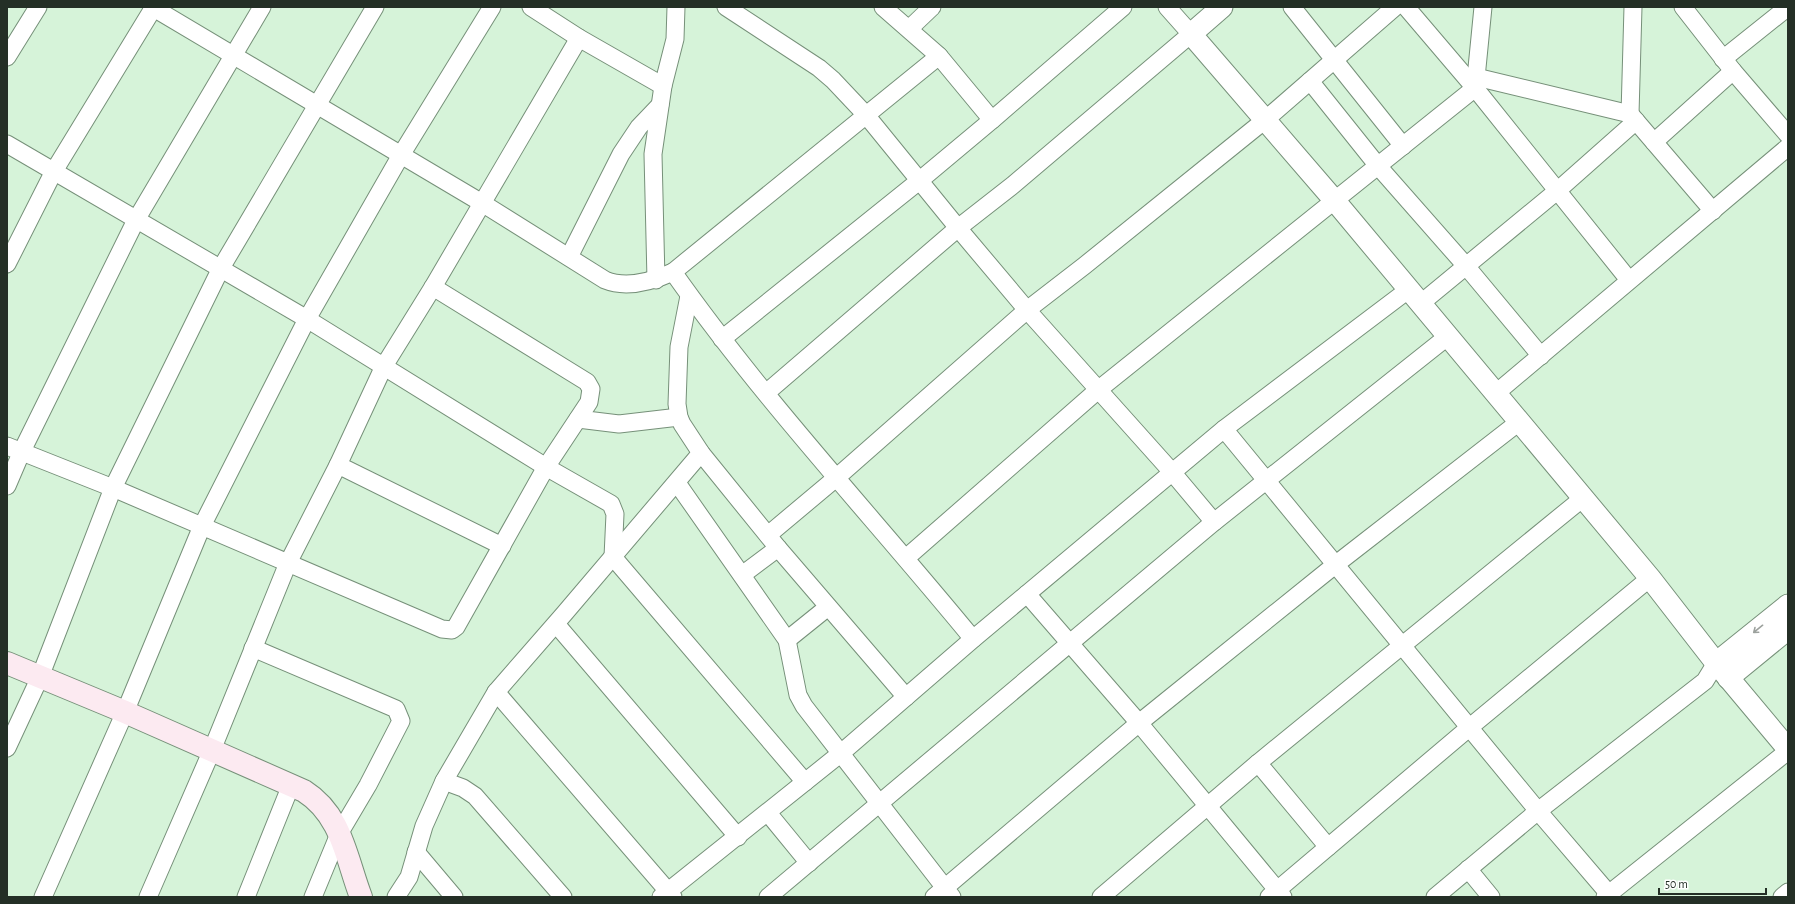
<svg xmlns="http://www.w3.org/2000/svg" width="1795" height="904" viewBox="0 0 1795 904" font-family="'Alegreya Sans',sans-serif">
<rect width="100%" height="100%" fill="#d6f3d9"/>
<g fill="none" stroke-linecap="round" stroke-linejoin="round">
<g stroke="#769079" stroke-width="19">
<g id="minor">
<path d="M152,7L482,203L605,280C627,289 653,281 673,272"/>
<polyline points="531,7 579,38 663,86"/>
<polyline points="726,7 819,68 833,80 866,115 958,228 1027,310 1172,472 1214,522"/>
<polyline points="883,7 939,56"/>
<polyline points="1292,7 1403,146"/>
<polyline points="1406,7 1475,88 1629,280"/>
<polyline points="1683,7 1733,71 1788,135"/>
<polyline points="909,29 932,7"/>
<polyline points="7,57 38,7"/>
<polyline points="1723,59 1788,7"/>
<polyline points="1476,77 1630,114 1713,211"/>
<polyline points="1310,81 1378,166 1466,266 1541,356"/>
<polyline points="1630,114 1633,7"/>
<polyline points="1654,142 1733,71"/>
<polyline points="7,144 307,319 546,467 611,504 615,514 613,557 805,782"/>
<polyline points="569,257 621,154 639,127 660,105"/>
<polyline points="7,264 54,171 154,7"/>
<polyline points="656,280 653,154 663,86 675,39 676,7"/>
<polyline points="689,296 679,347 677,404 679,417 682,424 701,453 778,548 906,697"/>
<polyline points="1420,304 1557,191 1636,121"/>
<polyline points="722,339 919,181 992,120"/>
<polyline points="766,393 958,228 1013,185 1191,34 1167,7"/>
<polyline points="1495,394 1788,147"/>
<polyline points="578,419 619,424 679,417"/>
<polyline points="1224,429 1538,811 1609,894"/>
<polyline points="7,446 113,488 442,629 452,630 456,627 546,467 589,402 591,389 587,382 433,287"/>
<polyline points="338,465 502,546"/>
<polyline points="677,483 787,640 798,695 804,706 952,897"/>
<polyline points="7,486 22,451 136,220 262,7"/>
<polyline points="768,535 836,478 1027,310 1084,266 1265,120 1395,7"/>
<polyline points="906,558 1098,390 1475,88 1483,7"/>
<polyline points="742,575 778,548"/>
<polyline points="1027,594 1139,723 1283,897"/>
<polyline points="556,624 738,837"/>
<path d="M973,639C873,517 764,401 673,272L939,56L992,120L1123,7"/>
<polyline points="787,640 828,607"/>
<polyline points="253,648 396,709 401,721 368,785 339,834 313,897"/>
<polyline points="496,692 673,897"/>
<polyline points="7,748 40,677 113,488 221,268 375,7"/>
<polyline points="1258,763 1328,847"/>
<polyline points="444,781 463,788 475,796 563,897"/>
<polyline points="768,813 809,863"/>
<polyline points="416,852 454,897"/>
<polyline points="1468,869 1491,897"/>
<polyline points="43,897 125,712 202,526 307,319 401,155 492,7"/>
<polyline points="148,897 212,750 288,563 338,465 384,366 433,287 579,38"/>
<polyline points="246,897 291,785"/>
<polyline points="396,897 409,877 424,826 444,781 496,692 564,614 701,453"/>
<polyline points="661,897 840,754 973,639 1224,429 1408,290"/>
<polyline points="768,897 1214,522 1447,337"/>
<polyline points="934,897 1139,723 1335,565 1519,422"/>
<polyline points="1101,897 1258,763 1583,498"/>
<polyline points="1269,897 1470,727 1650,578"/>
<polyline points="1435,897 1538,811 1705,681 1716,663"/>
<polyline points="1605,897 1788,751"/>
<polyline points="1782,897 1788,892"/>
</g>
</g>
<g stroke="#769079" stroke-width="23">
<g id="tertiary">
<polyline points="1222,7 1191,34 1335,201 1650,578 1716,663 1788,749"/>
<polyline points="1716,663 1788,605"/>
<polyline points="1728,678 1788,629"/>
</g>
</g>
<g stroke="#769079" stroke-width="24">
<path id="secondary" d="M7,663L125,712L304,791C342,815 346,858 361,897"/>
</g>
<use href="#minor" stroke="#fff" stroke-width="17"/>
<use href="#tertiary" stroke="#fff" stroke-width="21"/>
<use href="#secondary" stroke="#fceaf1" stroke-width="22"/>
</g>
<defs><path id="oneway-shaft" d="M-6 0H5M1.5-3L5.5 0L1.5 3" fill="none" stroke-width="1.6" stroke-linecap="round" stroke-linejoin="round"/></defs>
<use stroke="#9ca19d" href="#oneway-shaft" transform="translate(1758 629) rotate(141)"/>
<rect width="1795" height="904" fill="none" stroke="#242f26" stroke-width="16"/>
<path d="M1659 888v6h107v-6" fill="none" stroke="#242f26" stroke-width="2"/>
<text x="1665" y="888" font-size="12" fill="#242f26" stroke="#ffffff" stroke-width="3" paint-order="stroke">50 m</text>
</svg>
